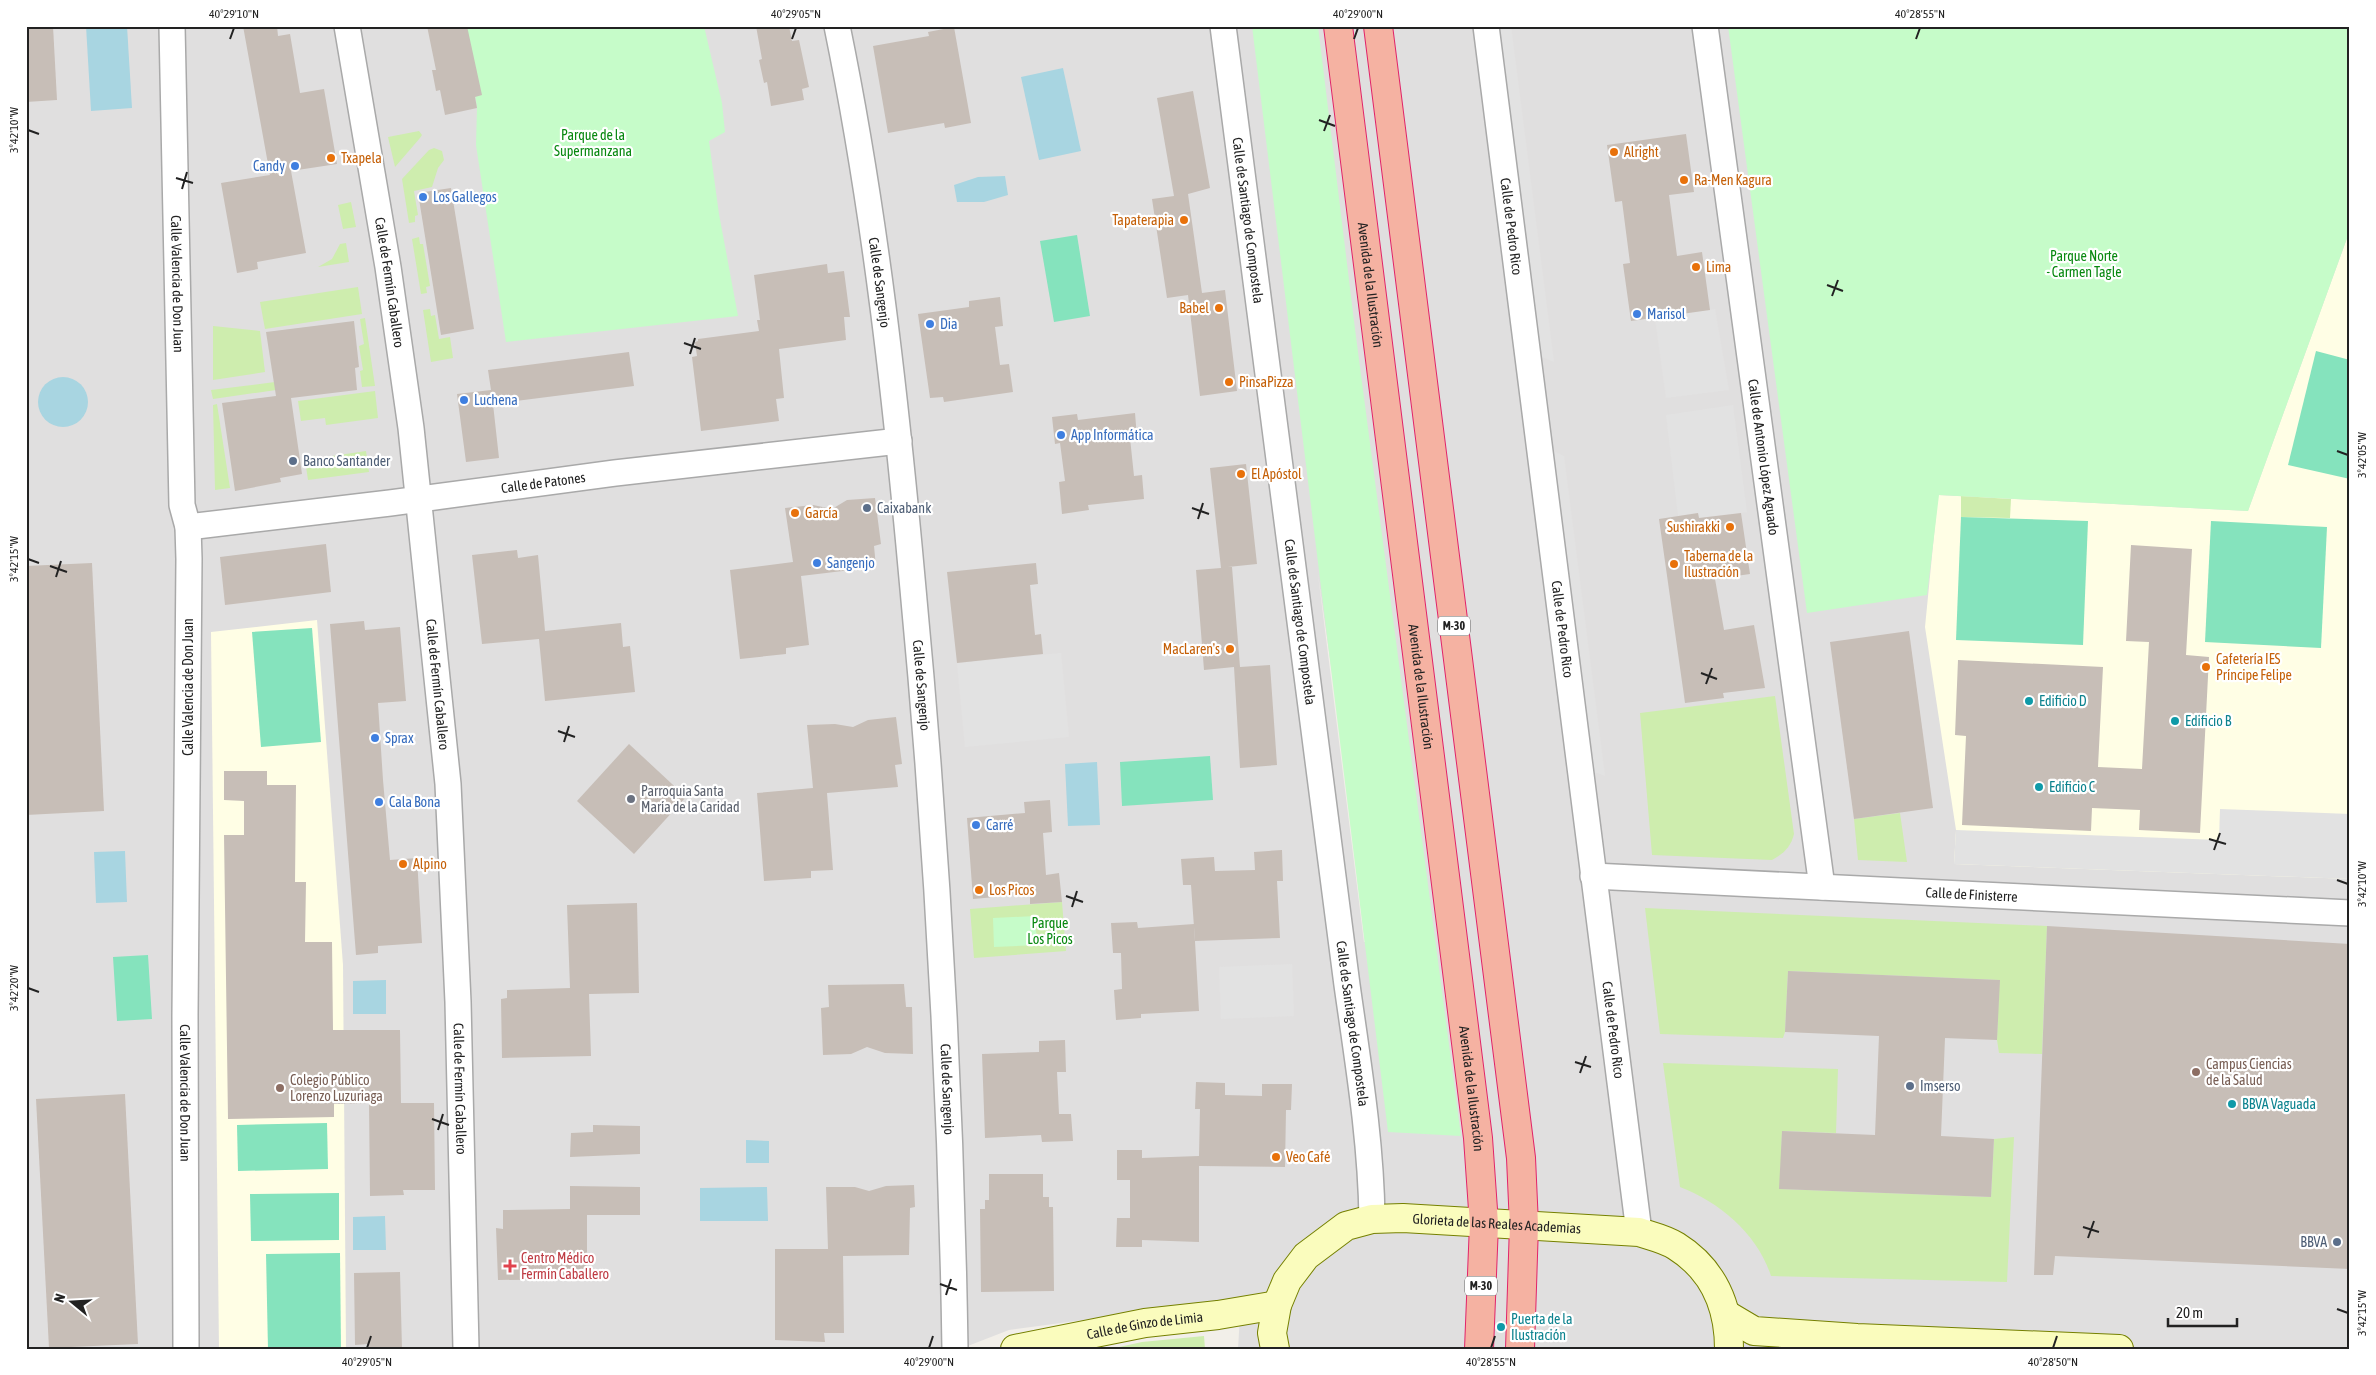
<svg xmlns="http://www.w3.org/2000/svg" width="2376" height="1375" viewBox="0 0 2376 1375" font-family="'Asap Condensed',sans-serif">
<rect width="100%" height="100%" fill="#f2efe9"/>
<path fill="#e0dfdf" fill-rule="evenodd" d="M26,26H2350V1349H1238L1241,1299L1009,1330L960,1349H26ZM1318,574L1339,723L1365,942H1364Z"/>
<g fill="#fffee5">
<polygon points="2350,230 2350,879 1954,864 1956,830 1925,627 1938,495 2248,511"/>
<polygon points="317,620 343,965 346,1349 219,1349 211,632"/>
</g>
<g fill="#ceedae">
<polygon points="419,131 422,135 420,138 395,167 388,137"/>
<polygon points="434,148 442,151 444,160 438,168 432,187 414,191 418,215 415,216 415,222 409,223 402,179 429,150"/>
<polygon points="351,202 356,227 343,229 338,205"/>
<polygon points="419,237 420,244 423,244 430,286 426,287 427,293 421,294 412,239"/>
<polygon points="346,243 349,262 318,267 332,259 340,244"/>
<polygon points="358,287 362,314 265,329 260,302"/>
<polygon points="430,309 431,316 435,315 439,339 450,337 453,358 431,362 423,310"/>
<polygon points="365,318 375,386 362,387 360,371 363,370 359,346 364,344 360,319"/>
<polygon points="213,326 260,331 265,372 213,380"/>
<polygon points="275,382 276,390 213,399 211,390"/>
<polygon points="375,391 378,418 326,425 325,418 301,421 298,401"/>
<polygon points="217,404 230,488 215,490 213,405"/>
<polygon points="366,451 369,472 308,480 305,460"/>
<polygon points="1961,496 2011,499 2010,518 1961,517"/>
<path d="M1775,696L1794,834C1791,847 1783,854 1772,860L1652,855L1640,713Z"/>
<polygon points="1900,813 1907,862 1858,860 1854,819"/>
<polygon points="1062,902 1066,951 974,958 970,909"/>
<polygon points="1645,908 2047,926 2042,1054 1999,1053 1997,1040 1999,980 1788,971 1785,1032 1783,1038 1660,1034"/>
<path d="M1663,1063L1838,1069L1836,1133L1782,1131L1780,1189L1991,1197L1994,1139L2014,1137L2007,1282L1771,1276C1758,1235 1720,1202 1680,1187Z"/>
<polygon points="1204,1336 1205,1349 1110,1349 1142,1342"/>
</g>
<g fill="#c6fcc9">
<polygon points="466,26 704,26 722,103 725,132 709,141 719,214 738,316 506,342 476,145 477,108"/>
<polygon points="1252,26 1318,26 1355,329 1461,1136 1388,1132"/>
<polygon points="1728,26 2350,26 2350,230 2248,511 1939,495 1927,595 1807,613"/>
<polygon points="1035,916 1037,945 994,947 993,918"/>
</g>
<g fill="#85e3bd">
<polygon points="1077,235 1090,316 1054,322 1040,241"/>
<polygon points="2316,351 2350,360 2350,479 2288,465"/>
<polygon points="1961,517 2088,521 2083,645 1956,640"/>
<polygon points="2211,521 2327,527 2321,648 2205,642"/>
<polygon points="312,628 321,742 261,747 252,632"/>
<polygon points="1210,756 1213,800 1122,806 1120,762"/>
<polygon points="148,955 152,1019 117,1021 113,957"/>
<polygon points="327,1123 328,1169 238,1171 237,1125"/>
<polygon points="339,1193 339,1240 251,1241 250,1194"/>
<polygon points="340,1253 341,1349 268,1349 266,1254"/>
</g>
<g fill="#e2e2e2">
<polygon points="1492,26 1511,26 1554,362 1535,354"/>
<polygon points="1715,309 1729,390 1666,398 1655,318"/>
<polygon points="1733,405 1747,512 1699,518 1698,513 1678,516 1666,415"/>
<polygon points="1547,448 1564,456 1605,776 1586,769"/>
<polygon points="1061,653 1069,737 965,747 957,663"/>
<polygon points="2220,809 2350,814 2350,879 1954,864 1956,830 2219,840"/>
<polygon points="1292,964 1294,1016 1221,1019 1219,967"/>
</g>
<g fill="#a8d5e1">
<polygon points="86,26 127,26 132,108 91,111"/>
<polygon points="1063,68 1081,151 1039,160 1021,77"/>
<polygon points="1005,176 1008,195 984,202 957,202 954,185 978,177"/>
<circle cx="63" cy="402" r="25"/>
<polygon points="1097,762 1100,825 1068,826 1065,764"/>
<polygon points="125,851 127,902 96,903 94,852"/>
<polygon points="386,980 386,1014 353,1014 353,981"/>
<polygon points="746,1140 769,1141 769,1163 746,1163"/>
<polygon points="767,1187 768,1221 700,1221 700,1188"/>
<polygon points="385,1216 386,1250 353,1250 353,1217"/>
</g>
<g fill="#c7beb7">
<polygon points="26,26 53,26 57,100 26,102"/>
<polygon points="243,26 277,26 278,36 290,34 300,93 324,89 337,164 291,171 306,253 257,262 258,269 237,273 221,183 270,175"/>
<polygon points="427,26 467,26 482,95 475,97 477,108 445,115 440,90 436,91 432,70 436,70"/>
<polygon points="756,26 789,26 792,41 799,40 809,87 802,89 804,100 771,106 767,82 764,83 759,60 762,59"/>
<polygon points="954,27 971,123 945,128 944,123 888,133 873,46 929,36 928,32"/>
<polygon points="1193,91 1210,188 1188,194 1202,293 1225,290 1237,391 1200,396 1188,295 1167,298 1152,199 1174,196 1157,98"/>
<polygon points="1686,134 1694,192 1669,195 1677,256 1702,252 1710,310 1631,321 1623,264 1630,263 1622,201 1615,202 1607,145"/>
<polygon points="451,188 474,329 441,335 418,193"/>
<polygon points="827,264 828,273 844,271 850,317 844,317 846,340 779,349 784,398 776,399 779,421 701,431 692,357 697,356 695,342 698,341 698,339 759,331 757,320 760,320 754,275"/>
<polygon points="1000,297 1003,326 995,327 1000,365 1009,364 1013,392 944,402 943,397 930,398 918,314 969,307 969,301"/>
<polygon points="354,321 359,367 355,368 357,390 291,398 302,474 280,478 281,482 235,491 222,403 276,396 266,332"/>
<polygon points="629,352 634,386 493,404 499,458 466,462 457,394 491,390 488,370"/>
<polygon points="1135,413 1137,437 1130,438 1134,476 1142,475 1144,499 1088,505 1089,510 1062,514 1059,482 1065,481 1060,443 1055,444 1052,417 1077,414 1078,420"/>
<polygon points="1246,464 1257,564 1228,567 1232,567 1240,667 1270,665 1277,765 1240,768 1234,667 1204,670 1196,570 1221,568 1210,468"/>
<polygon points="875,498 881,544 874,546 876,567 801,576 809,645 786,648 786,654 740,659 730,570 793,562 785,508 813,505 832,509 847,500"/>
<polygon points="1698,513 1699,518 1741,513 1750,574 1715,579 1724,630 1754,625 1765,688 1723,693 1724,698 1685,703 1659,519"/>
<polygon points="326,544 331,592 225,605 220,557"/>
<polygon points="2131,545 2192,549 2186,655 2209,657 2200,833 2139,830 2140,810 2092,808 2091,831 1962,825 1966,736 1955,735 1958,660 2103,667 2098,767 2142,769 2149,642 2126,641"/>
<polygon points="517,550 518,558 538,555 545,631 621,623 623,647 630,646 635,692 545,701 539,639 482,644 472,555"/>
<polygon points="92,563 104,811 26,815 26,566"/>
<polygon points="1036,563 1038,584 1030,585 1035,635 1041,634 1043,654 957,663 947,572"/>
<polygon points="364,621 365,630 400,627 406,701 378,703 383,780 390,860 417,858 422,943 378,946 378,953 356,955 330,624"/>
<polygon points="1909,631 1933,808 1854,819 1830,642"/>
<polygon points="896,717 902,764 895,765 898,787 827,793 833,870 811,871 811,878 764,881 757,793 813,788 807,725 835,724 853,727 868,720"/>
<polygon points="629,744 686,797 634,854 577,801"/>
<polygon points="224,771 267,771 267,785 296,785 295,882 306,882 305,942 332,942 333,1030 400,1030 401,1103 434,1103 435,1190 403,1190 404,1195 370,1196 369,1103 334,1104 334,1117 228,1119 224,835 244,835 244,801 224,800"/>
<polygon points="1050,800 1052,832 1043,833 1046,875 1059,873 1062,902 1030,904 1030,894 973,899 967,818 1025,813 1024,802"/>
<polygon points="1282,850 1283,881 1277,881 1280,938 1195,941 1191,885 1183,885 1181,859 1214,857 1215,871 1255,870 1254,852"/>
<polygon points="637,903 639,993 589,994 591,1056 502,1058 501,999 507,998 507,990 570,988 567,905"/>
<polygon points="1137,922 1138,928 1194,924 1199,1011 1141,1014 1141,1018 1116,1020 1114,990 1122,989 1121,953 1113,953 1111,923"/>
<polygon points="2047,926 2350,944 2350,1269 2055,1256 2053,1275 2034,1275"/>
<polygon points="1788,971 2000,980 1997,1040 1945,1038 1941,1136 1994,1139 1991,1197 1779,1189 1782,1131 1875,1135 1879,1036 1785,1032"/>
<polygon points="904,984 906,1007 912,1007 913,1054 885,1053 867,1047 851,1054 823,1055 821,1008 829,1007 828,985"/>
<polygon points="1065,1040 1066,1072 1057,1072 1059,1114 1071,1114 1073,1141 1042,1142 1041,1135 985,1138 982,1054 1039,1052 1039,1041"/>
<polygon points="1196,1082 1225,1083 1225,1095 1262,1096 1262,1084 1292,1084 1291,1110 1286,1110 1285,1167 1199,1166 1199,1242 1142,1240 1142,1247 1116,1247 1117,1218 1130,1218 1130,1180 1117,1180 1117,1150 1142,1150 1142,1158 1199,1156 1200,1109 1195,1109"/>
<polygon points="125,1094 138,1344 49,1348 36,1099"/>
<polygon points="593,1125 640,1126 640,1154 570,1157 571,1133 593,1132"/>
<polygon points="989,1174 1043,1174 1043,1197 1049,1197 1049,1207 1053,1207 1054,1291 981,1292 980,1209 985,1209 985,1200 989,1200"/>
<polygon points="914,1185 915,1207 910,1208 909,1255 843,1256 844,1333 824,1333 825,1342 775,1340 775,1249 828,1249 826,1187 855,1187 869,1191 886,1186"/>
<polygon points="570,1186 640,1187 640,1215 587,1215 587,1279 498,1280 496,1228 503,1229 503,1210 570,1209"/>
<polygon points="400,1272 402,1349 369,1349 369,1344 355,1345 354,1273"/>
</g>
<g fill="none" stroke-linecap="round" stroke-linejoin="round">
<g stroke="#a9a9a9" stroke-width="28">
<g id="minor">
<path id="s1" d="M172,26L182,505L188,527L189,559L185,1015L186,1349"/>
<path id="s2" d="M347,26L388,267L411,428L448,784L458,1002L466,1349"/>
<path id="s3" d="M837,26C875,211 896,400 913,589C937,841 951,1095 955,1349"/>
<path id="s4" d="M1223,26L1347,985C1358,1063 1371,1140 1372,1219"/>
<path id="s5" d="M1486,26L1639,1232"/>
<path id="s6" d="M1705,26L1822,887"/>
<path id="s7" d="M188,527L390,503L615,473L899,441"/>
<path id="s8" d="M1593,876L2350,913"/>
</g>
</g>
<g stroke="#758001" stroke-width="30">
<g id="secondary">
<polyline points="1727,1315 1754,1331 1857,1338 2119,1349"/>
<path id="s9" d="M1015,1349L1145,1323L1218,1315L1277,1305"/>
<path id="s10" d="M1275,1349L1272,1333L1277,1305L1287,1281L1306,1256L1346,1226L1372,1219L1403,1218L1639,1232C1651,1236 1665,1239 1676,1246C1713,1269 1729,1306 1729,1349"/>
</g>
</g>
<g stroke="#e12469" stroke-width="30">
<g id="trunk">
<path id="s11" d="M1338,26L1478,1138L1484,1224L1479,1349"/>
<polyline points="1378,26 1521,1158 1524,1225 1520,1349"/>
</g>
</g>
<use href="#minor" stroke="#fff" stroke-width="25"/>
<use href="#secondary" stroke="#fafcbd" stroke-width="28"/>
<use href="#trunk" stroke="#f5b2a2" stroke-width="28"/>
</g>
<path fill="none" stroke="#222" stroke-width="2" d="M230,39L234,28M792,39L796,28M1354,39L1358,28M1916,39L1920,28M1319,120L1335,126M28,130L39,134M1324,131L1330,115M176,178L193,183M182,189L187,172M1827,285L1843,291M1832,296L1838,280M684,343L701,349M690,354L695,338M2337,451L2348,455M1192,508L1209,514M1198,519L1203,503M28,559L39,563M50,566L67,572M56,577L61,561M1701,673L1717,679M1706,684L1712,668M558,731L575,737M564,742L569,726M2209,839L2226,844M2214,850L2220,833M2337,880L2348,884M1066,896L1083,902M1072,907L1077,891M28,988L39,992M1575,1062L1591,1067M1580,1073L1586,1056M432,1119L449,1125M438,1130L443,1114M2083,1227L2099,1232M2088,1238L2094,1221M940,1284L957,1290M946,1295L951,1279M2337,1309L2348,1313M367,1348L371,1336M929,1348L933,1336M1491,1348L1495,1336M2053,1348L2057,1336"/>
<g fill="#e8710a" stroke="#fff" stroke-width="2">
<circle cx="1614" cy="152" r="5"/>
<circle cx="331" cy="158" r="5"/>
<circle cx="1684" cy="180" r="5"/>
<circle cx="1184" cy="220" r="5"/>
<circle cx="1696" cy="267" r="5"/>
<circle cx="1219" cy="308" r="5"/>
<circle cx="1229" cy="382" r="5"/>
<circle cx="1241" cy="474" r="5"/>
<circle cx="795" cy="513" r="5"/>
<circle cx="1730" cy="527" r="5"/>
<circle cx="1674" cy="564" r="5"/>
<circle cx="1230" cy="649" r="5"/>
<circle cx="2206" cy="667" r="5"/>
<circle cx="403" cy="864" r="5"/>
<circle cx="979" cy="890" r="5"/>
<circle cx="1276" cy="1157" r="5"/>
</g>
<g fill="#3f7fe0" stroke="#fff" stroke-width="2">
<circle cx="295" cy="166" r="5"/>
<circle cx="423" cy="197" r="5"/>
<circle cx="1637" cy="314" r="5"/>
<circle cx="930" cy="324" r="5"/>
<circle cx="464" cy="400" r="5"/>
<circle cx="1061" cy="435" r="5"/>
<circle cx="817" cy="563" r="5"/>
<circle cx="375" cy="738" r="5"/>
<circle cx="379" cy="802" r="5"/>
<circle cx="976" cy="825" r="5"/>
</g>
<g fill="#5c6f8a" stroke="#fff" stroke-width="2">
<circle cx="293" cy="461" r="5"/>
<circle cx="867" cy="508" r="5"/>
<circle cx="1910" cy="1086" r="5"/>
<circle cx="2337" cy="1242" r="5"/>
</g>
<g fill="#0f9aa8" stroke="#fff" stroke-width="2">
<circle cx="2029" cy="701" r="5"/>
<circle cx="2175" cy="721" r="5"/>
<circle cx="2039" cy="787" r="5"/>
<circle cx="2232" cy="1104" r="5"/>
<circle cx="1501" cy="1327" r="5"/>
</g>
<circle fill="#6b7280" stroke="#fff" stroke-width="2" cx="631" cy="799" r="5"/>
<g fill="#8d6e63" stroke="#fff" stroke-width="2">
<circle cx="2196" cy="1072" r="5"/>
<circle cx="280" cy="1088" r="5"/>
</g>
<path fill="#e0444e" stroke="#fff" stroke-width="2" d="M507.5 1258.5h5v5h5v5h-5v5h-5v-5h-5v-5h5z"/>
<g text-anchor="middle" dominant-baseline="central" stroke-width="4.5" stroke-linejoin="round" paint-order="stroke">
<g fill="#fff" stroke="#646464" stroke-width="1">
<rect x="1438" y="616.5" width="32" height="19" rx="4"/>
<rect x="1465" y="1276.5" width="32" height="19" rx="4"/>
</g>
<g font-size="12" font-weight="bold" fill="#222">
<text x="1454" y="626">M-30</text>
<text x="1481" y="1286">M-30</text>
</g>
<g font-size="14" fill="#088810" stroke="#fff">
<text x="593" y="135">Parque de la<tspan x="593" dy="16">Supermanzana</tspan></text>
<text x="2084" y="256">Parque Norte<tspan x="2084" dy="16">- Carmen Tagle</tspan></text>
<text x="1050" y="923">Parque<tspan x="1050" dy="16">Los Picos</tspan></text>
</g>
<g font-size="14" fill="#c56008" stroke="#fff" text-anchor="start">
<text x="1624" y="152">Alright</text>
<text x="341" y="158">Txapela</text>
<text x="1694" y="180">Ra-Men Kagura</text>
<text x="1174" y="220" text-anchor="end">Tapaterapia</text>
<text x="1706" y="267">Lima</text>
<text x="1209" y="308" text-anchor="end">Babel</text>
<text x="1239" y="382">PinsaPizza</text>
<text x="1251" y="474">El Apóstol</text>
<text x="805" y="513">García</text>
<text x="1720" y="527" text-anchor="end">Sushirakki</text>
<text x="1684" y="556">Taberna de la<tspan x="1684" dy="16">Ilustración</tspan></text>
<text x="1220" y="649" text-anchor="end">MacLaren's</text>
<text x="2216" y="659">Cafetería IES<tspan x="2216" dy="16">Príncipe Felipe</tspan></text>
<text x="413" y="864">Alpino</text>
<text x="989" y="890">Los Picos</text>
<text x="1286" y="1157">Veo Café</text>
</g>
<g font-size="14" fill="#366cbe" stroke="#fff" text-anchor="start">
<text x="285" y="166" text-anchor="end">Candy</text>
<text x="433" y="197">Los Gallegos</text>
<text x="1647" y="314">Marisol</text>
<text x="940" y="324">Dia</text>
<text x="474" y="400">Luchena</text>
<text x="1071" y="435">App Informática</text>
<text x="827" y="563">Sangenjo</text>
<text x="385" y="738">Sprax</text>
<text x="389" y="802">Cala Bona</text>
<text x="986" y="825">Carré</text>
</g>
<g font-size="14" fill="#222" stroke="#fff">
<text stroke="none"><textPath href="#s4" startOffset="196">Calle de Santiago de Compostela</textPath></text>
<text stroke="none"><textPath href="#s5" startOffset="202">Calle de Pedro Rico</textPath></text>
<text stroke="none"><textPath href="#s3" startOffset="260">Calle de Sangenjo</textPath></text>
<text stroke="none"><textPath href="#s1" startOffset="258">Calle Valencia de Don Juan</textPath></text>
<text stroke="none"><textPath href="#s2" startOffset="260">Calle de Fermín Caballero</textPath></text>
<text stroke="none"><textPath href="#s11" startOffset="261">Avenida de la Ilustración</textPath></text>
<text stroke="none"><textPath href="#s6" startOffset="435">Calle de Antonio López Aguado</textPath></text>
<text stroke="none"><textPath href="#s7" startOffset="358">Calle de Patones</textPath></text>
<text stroke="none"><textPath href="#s4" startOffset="601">Calle de Santiago de Compostela</textPath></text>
<text stroke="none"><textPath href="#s5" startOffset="608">Calle de Pedro Rico</textPath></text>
<text stroke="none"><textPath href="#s2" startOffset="665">Calle de Fermín Caballero</textPath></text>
<text stroke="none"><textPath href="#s3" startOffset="665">Calle de Sangenjo</textPath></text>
<text transform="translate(188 687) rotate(-90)">Calle Valencia de Don Juan</text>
<text stroke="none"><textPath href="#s11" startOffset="666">Avenida de la Ilustración</textPath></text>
<text stroke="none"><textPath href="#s8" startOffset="379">Calle de Finisterre</textPath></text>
<text stroke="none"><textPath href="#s4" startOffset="1006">Calle de Santiago de Compostela</textPath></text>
<text stroke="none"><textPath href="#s5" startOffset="1012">Calle de Pedro Rico</textPath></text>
<text stroke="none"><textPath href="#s2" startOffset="1070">Calle de Fermín Caballero</textPath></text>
<text stroke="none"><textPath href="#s3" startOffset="1070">Calle de Sangenjo</textPath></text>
<text stroke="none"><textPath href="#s11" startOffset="1071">Avenida de la Ilustración</textPath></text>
<text stroke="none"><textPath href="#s1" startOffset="1068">Calle Valencia de Don Juan</textPath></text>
<text stroke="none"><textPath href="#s10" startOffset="304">Glorieta de las Reales Academias</textPath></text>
<text stroke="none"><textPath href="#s9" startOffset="132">Calle de Ginzo de Limia</textPath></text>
</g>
<g font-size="14" fill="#4e5e75" stroke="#fff" text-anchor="start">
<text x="303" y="461">Banco Santander</text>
<text x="877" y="508">Caixabank</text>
<text x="1920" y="1086">Imserso</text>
<text x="2327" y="1242" text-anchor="end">BBVA</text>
</g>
<g font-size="14" fill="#0d838f" stroke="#fff" text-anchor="start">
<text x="2039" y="701">Edificio D</text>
<text x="2185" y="721">Edificio B</text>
<text x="2049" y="787">Edificio C</text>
<text x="2242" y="1104">BBVA Vaguada</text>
<text x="1511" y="1319">Puerta de la<tspan x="1511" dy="16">Ilustración</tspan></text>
</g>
<g font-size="14" fill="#5b616d" stroke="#fff" text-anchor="start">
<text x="641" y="791">Parroquia Santa<tspan x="641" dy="16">María de la Caridad</tspan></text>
</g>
<g font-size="14" fill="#785e54" stroke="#fff" text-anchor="start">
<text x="2206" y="1064">Campus Ciencias<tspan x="2206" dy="16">de la Salud</tspan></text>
<text x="290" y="1080">Colegio Público<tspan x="290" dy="16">Lorenzo Luzuriaga</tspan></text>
</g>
<g font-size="14" fill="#be3a42" stroke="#fff" text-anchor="start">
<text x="521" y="1258">Centro Médico<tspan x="521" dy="16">Fermín Caballero</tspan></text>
</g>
</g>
<rect width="2376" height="1375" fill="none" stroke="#ffffff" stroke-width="55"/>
<g transform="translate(72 1302) rotate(288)" stroke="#ffffff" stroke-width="4" paint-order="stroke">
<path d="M0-4L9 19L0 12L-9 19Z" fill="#222222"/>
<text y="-8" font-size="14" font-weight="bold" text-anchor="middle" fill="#222222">N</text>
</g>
<path d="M2168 1318v8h69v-8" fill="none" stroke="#222222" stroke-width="2.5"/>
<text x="2176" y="1318" font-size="15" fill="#222222" stroke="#ffffff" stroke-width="4" paint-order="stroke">20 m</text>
<rect x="28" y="28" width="2320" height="1320" fill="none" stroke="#222" stroke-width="2"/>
<g font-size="12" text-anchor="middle" fill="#222">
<text x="234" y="18">40°29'10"N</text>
<text x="796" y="18">40°29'05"N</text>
<text x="1358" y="18">40°29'00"N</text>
<text x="1920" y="18">40°28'55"N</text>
<text transform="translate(14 130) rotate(-90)" y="4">3°42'10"W</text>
<text transform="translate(2362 455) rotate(-90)" y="4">3°42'05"W</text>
<text transform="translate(14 559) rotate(-90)" y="4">3°42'15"W</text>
<text transform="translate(2362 884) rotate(-90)" y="4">3°42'10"W</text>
<text transform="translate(14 988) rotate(-90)" y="4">3°42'20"W</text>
<text transform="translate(2362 1313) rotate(-90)" y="4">3°42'15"W</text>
<text x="367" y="1366">40°29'05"N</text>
<text x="929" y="1366">40°29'00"N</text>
<text x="1491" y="1366">40°28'55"N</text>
<text x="2053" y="1366">40°28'50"N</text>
</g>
</svg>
